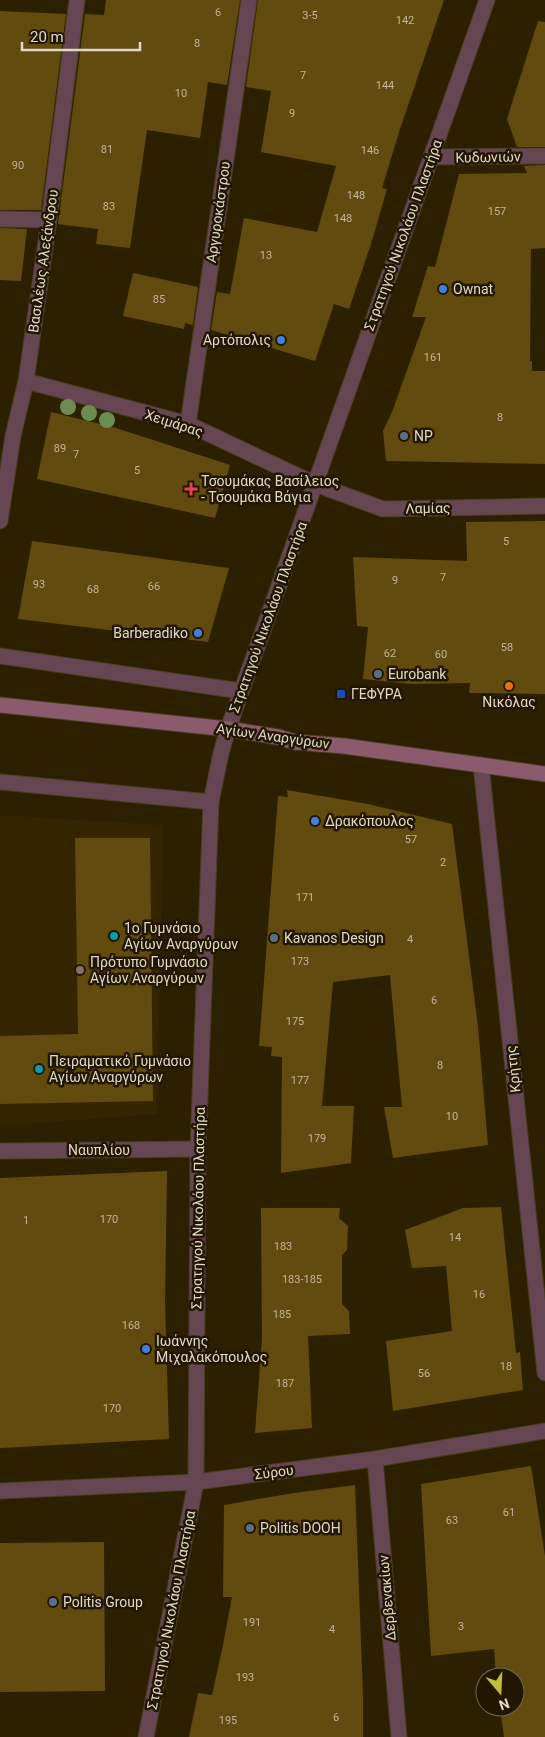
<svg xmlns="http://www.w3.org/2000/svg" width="545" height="1737" viewBox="0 0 545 1737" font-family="Roboto,sans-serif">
<rect width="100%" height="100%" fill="#2c2001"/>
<polygon fill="#342500" points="0,815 163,825 157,1114 0,1126"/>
<g fill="#624b0e">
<polygon points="106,0 240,0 227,85 208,82 200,138 147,130 130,248 96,244 98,229 58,224 85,14 104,15"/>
<polygon points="258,0 444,0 400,129 382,188 387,189 371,244 349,309 334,304 315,361 211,330 217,292 230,294 244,218 317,232 336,166 261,152 271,91 246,87"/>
<polygon points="0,11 66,14 41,210 0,210"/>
<polygon points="538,21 545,22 545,147 517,147 507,119"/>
<polygon points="545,165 545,248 531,249 530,361 532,361 532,371 545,371 545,464 386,461 383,431 392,412 426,317 412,317 428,266 435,267 459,174 527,173 524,166"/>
<polygon points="0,228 27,229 21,281 0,280"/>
<polygon points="133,273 198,287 193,325 185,323 184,329 123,316"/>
<polygon points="51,412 116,428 230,465 215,518 37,479"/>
<polygon points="545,521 545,694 469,693 470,683 411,684 363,679 368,627 357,626 353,557 467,561 466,522"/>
<polygon points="32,541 229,568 208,642 18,619"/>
<polygon points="287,790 368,804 452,824 478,1026 488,1145 393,1158 384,1107 402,1107 390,975 333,982 322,1106 354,1106 351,1163 281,1173 282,1057 271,1056 272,1047 259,1046 278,796 288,797"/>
<polygon points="75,838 150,838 153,1101 0,1104 0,1036 78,1034"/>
<polygon points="167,1171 165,1301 169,1439 0,1448 0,1178"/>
<polygon points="501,1207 516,1353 520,1352 523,1390 393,1411 386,1341 452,1331 446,1266 412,1268 405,1230 463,1208"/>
<polygon points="261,1208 340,1208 339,1218 348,1226 347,1250 342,1255 342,1304 349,1311 350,1334 308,1336 312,1428 255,1433 262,1339"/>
<polygon points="531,1466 545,1556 545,1737 504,1737 500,1707 515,1707 515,1677 496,1677 494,1649 431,1656 421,1484"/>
<polygon points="355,1485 363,1695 363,1737 189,1737 198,1693 212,1695 223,1645 232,1597 223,1597 224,1505 294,1493"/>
<polygon points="104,1542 105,1691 0,1692 0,1543"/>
</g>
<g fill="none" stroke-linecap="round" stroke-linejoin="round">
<g stroke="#493d21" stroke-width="17">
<g id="minor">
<polyline points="431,157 545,156"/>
<polyline points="0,219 49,220"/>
<polyline points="26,381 188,424 315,484 383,509 545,506"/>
<polyline points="188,424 249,0"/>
<polyline points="0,521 13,436 26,381 49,220 77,0"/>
<polyline points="0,656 241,691"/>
<polyline points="481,765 545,1373"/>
<polyline points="0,782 211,802"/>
<polyline points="0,1151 198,1149"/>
<polyline points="375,1459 399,1737"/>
<polyline points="0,1491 196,1482 375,1459 545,1431"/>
<polyline points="146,1737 196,1482 198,1149 211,802 221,753 228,729"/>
</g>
</g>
<g stroke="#493d21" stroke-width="17">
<polyline id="tertiary" points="228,729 487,0"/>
</g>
<g stroke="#493d21" stroke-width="17">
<polyline id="secondary" points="0,705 228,729 278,737 295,742 344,746 545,774"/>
</g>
<use href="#minor" stroke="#654652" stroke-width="15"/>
<use href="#tertiary" stroke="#654652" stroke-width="15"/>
<use href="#secondary" stroke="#8b5a6d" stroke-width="15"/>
</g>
<g fill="#6d8c50">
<circle cx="68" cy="407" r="8"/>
<circle cx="89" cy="413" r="8"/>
<circle cx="107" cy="420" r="8"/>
</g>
<g fill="#3f7fe0" stroke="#221600" stroke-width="2">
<circle cx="443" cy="289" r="5"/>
<circle cx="281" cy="340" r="5"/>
<circle cx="198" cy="633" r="5"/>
<circle cx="315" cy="821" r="5"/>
<circle cx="146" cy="1349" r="5"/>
</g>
<g fill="#5c6f8a" stroke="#221600" stroke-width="2">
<circle cx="404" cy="436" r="5"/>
<circle cx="378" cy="674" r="5"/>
<circle cx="274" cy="938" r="5"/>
<circle cx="250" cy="1528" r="5"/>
<circle cx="53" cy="1602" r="5"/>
</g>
<path fill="#e0444e" stroke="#221600" stroke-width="2" d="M188.5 481.5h5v5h5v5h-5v5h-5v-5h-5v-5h5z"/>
<circle fill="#e8710a" stroke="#221600" stroke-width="2" cx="509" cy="686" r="5"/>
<rect fill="#1a4fb4" stroke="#221600" stroke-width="2" x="336" y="689" width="10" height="10" rx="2.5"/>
<g fill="#0f9aa8" stroke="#221600" stroke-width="2">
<circle cx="114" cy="936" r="5"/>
<circle cx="39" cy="1069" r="5"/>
</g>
<circle fill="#8d6e63" stroke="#221600" stroke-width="2" cx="80" cy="970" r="5"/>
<g text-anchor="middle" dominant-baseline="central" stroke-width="5" stroke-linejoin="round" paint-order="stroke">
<g font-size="11" fill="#c0b599">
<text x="218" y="12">6</text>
<text x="310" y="15">3-5</text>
<text x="405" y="20">142</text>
<text x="197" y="43">8</text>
<text x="303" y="75">7</text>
<text x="385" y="85">144</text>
<text x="181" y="93">10</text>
<text x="292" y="113">9</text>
<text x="107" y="149">81</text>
<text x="370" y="150">146</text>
<text x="18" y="165">90</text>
<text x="356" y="195">148</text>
<text x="109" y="206">83</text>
<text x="497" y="211">157</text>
<text x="343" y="218">148</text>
<text x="266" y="255">13</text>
<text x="159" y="299">85</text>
<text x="433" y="357">161</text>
<text x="500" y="417">8</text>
<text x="60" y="448">89</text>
<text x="76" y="454">7</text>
<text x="137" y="470">5</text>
<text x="506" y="541">5</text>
<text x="443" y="577">7</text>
<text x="395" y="580">9</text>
<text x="39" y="584">93</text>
<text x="154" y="586">66</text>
<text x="93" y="589">68</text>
<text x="507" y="647">58</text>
<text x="390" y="653">62</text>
<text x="441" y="654">60</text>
<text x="411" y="839">57</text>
<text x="443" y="862">2</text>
<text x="305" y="897">171</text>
<text x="410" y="939">4</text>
<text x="300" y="961">173</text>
<text x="434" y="1000">6</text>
<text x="295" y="1021">175</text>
<text x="440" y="1065">8</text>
<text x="300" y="1080">177</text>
<text x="452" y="1116">10</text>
<text x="317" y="1138">179</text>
<text x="109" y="1219">170</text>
<text x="26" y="1220">1</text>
<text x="455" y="1237">14</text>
<text x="283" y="1246">183</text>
<text x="302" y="1279">183-185</text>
<text x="479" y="1294">16</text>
<text x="282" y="1314">185</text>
<text x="131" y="1325">168</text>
<text x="506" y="1366">18</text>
<text x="424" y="1373">56</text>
<text x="285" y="1383">187</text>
<text x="112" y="1408">170</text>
<text x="509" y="1512">61</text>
<text x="452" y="1520">63</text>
<text x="252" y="1622">191</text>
<text x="461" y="1626">3</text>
<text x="332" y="1629">4</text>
<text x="245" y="1677">193</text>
<text x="336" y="1717">6</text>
<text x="228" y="1720">195</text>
</g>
<g font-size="14" fill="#e0d8c7" stroke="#221600">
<text transform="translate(488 157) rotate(-1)">Κυδωνιών</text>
<text transform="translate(218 212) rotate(-82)">Αργυροκάστρου</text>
<text transform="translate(403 235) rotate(-70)">Στρατηγού Νικολάου Πλαστήρα</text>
<text transform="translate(43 261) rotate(-82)">Βασιλέως Αλεξάνδρου</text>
<text transform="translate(174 423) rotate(18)">Χειμάρας</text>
<text transform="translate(428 508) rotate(-1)">Λαμίας</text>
<text transform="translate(268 617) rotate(-70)">Στρατηγού Νικολάου Πλαστήρα</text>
<text transform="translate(273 736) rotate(8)">Αγίων Αναργύρων</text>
<text transform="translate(513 1069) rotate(-96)">Κρήτης</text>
<text x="99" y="1150">Ναυπλίου</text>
<text transform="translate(198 1208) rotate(-89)">Στρατηγού Νικολάου Πλαστήρα</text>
<text transform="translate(274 1472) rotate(-7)">Σύρου</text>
<text transform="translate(387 1598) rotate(-95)">Δερβενακίων</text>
<text transform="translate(171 1610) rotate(-79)">Στρατηγού Νικολάου Πλαστήρα</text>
</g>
<g font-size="14" fill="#e0d8c7" stroke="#221600" text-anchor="start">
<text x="453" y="289">Ownat</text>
<text x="271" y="340" text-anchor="end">Αρτόπολις</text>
<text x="414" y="436">NP</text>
<text x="201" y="481">Τσουμάκας Βασίλειος<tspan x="201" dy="16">- Τσουμάκα Βάγια</tspan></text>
<text x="188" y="633" text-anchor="end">Barberadiko</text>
<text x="388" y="674">Eurobank</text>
<text x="351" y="694">ΓΕΦΥΡΑ</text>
<text x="509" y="702" text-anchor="middle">Νικόλας</text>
<text x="325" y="821">Δρακόπουλος</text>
<text x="124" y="928">1ο Γυμνάσιο<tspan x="124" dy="16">Αγίων Αναργύρων</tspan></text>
<text x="284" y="938">Kavanos Design</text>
<text x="90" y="962">Πρότυπο Γυμνάσιο<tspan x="90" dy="16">Αγίων Αναργύρων</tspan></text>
<text x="49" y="1061">Πειραματικό Γυμνάσιο<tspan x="49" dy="16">Αγίων Αναργύρων</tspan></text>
<text x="156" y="1341">Ιωάννης<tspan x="156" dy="16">Μιχαλακόπουλος</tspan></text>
<text x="260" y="1528">Politis DOOH</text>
<text x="63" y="1602">Politis Group</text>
</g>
</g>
<g transform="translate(500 1692) rotate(161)"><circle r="24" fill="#221600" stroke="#6e6450"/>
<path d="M0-4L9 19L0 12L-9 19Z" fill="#c3bd3e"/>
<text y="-8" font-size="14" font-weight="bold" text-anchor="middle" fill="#e0d8c7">N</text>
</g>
<path d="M22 42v8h118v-8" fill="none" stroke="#e0d8c7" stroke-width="2.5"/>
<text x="30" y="42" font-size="15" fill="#e0d8c7" stroke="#221600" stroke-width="4" paint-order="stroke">20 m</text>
</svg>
